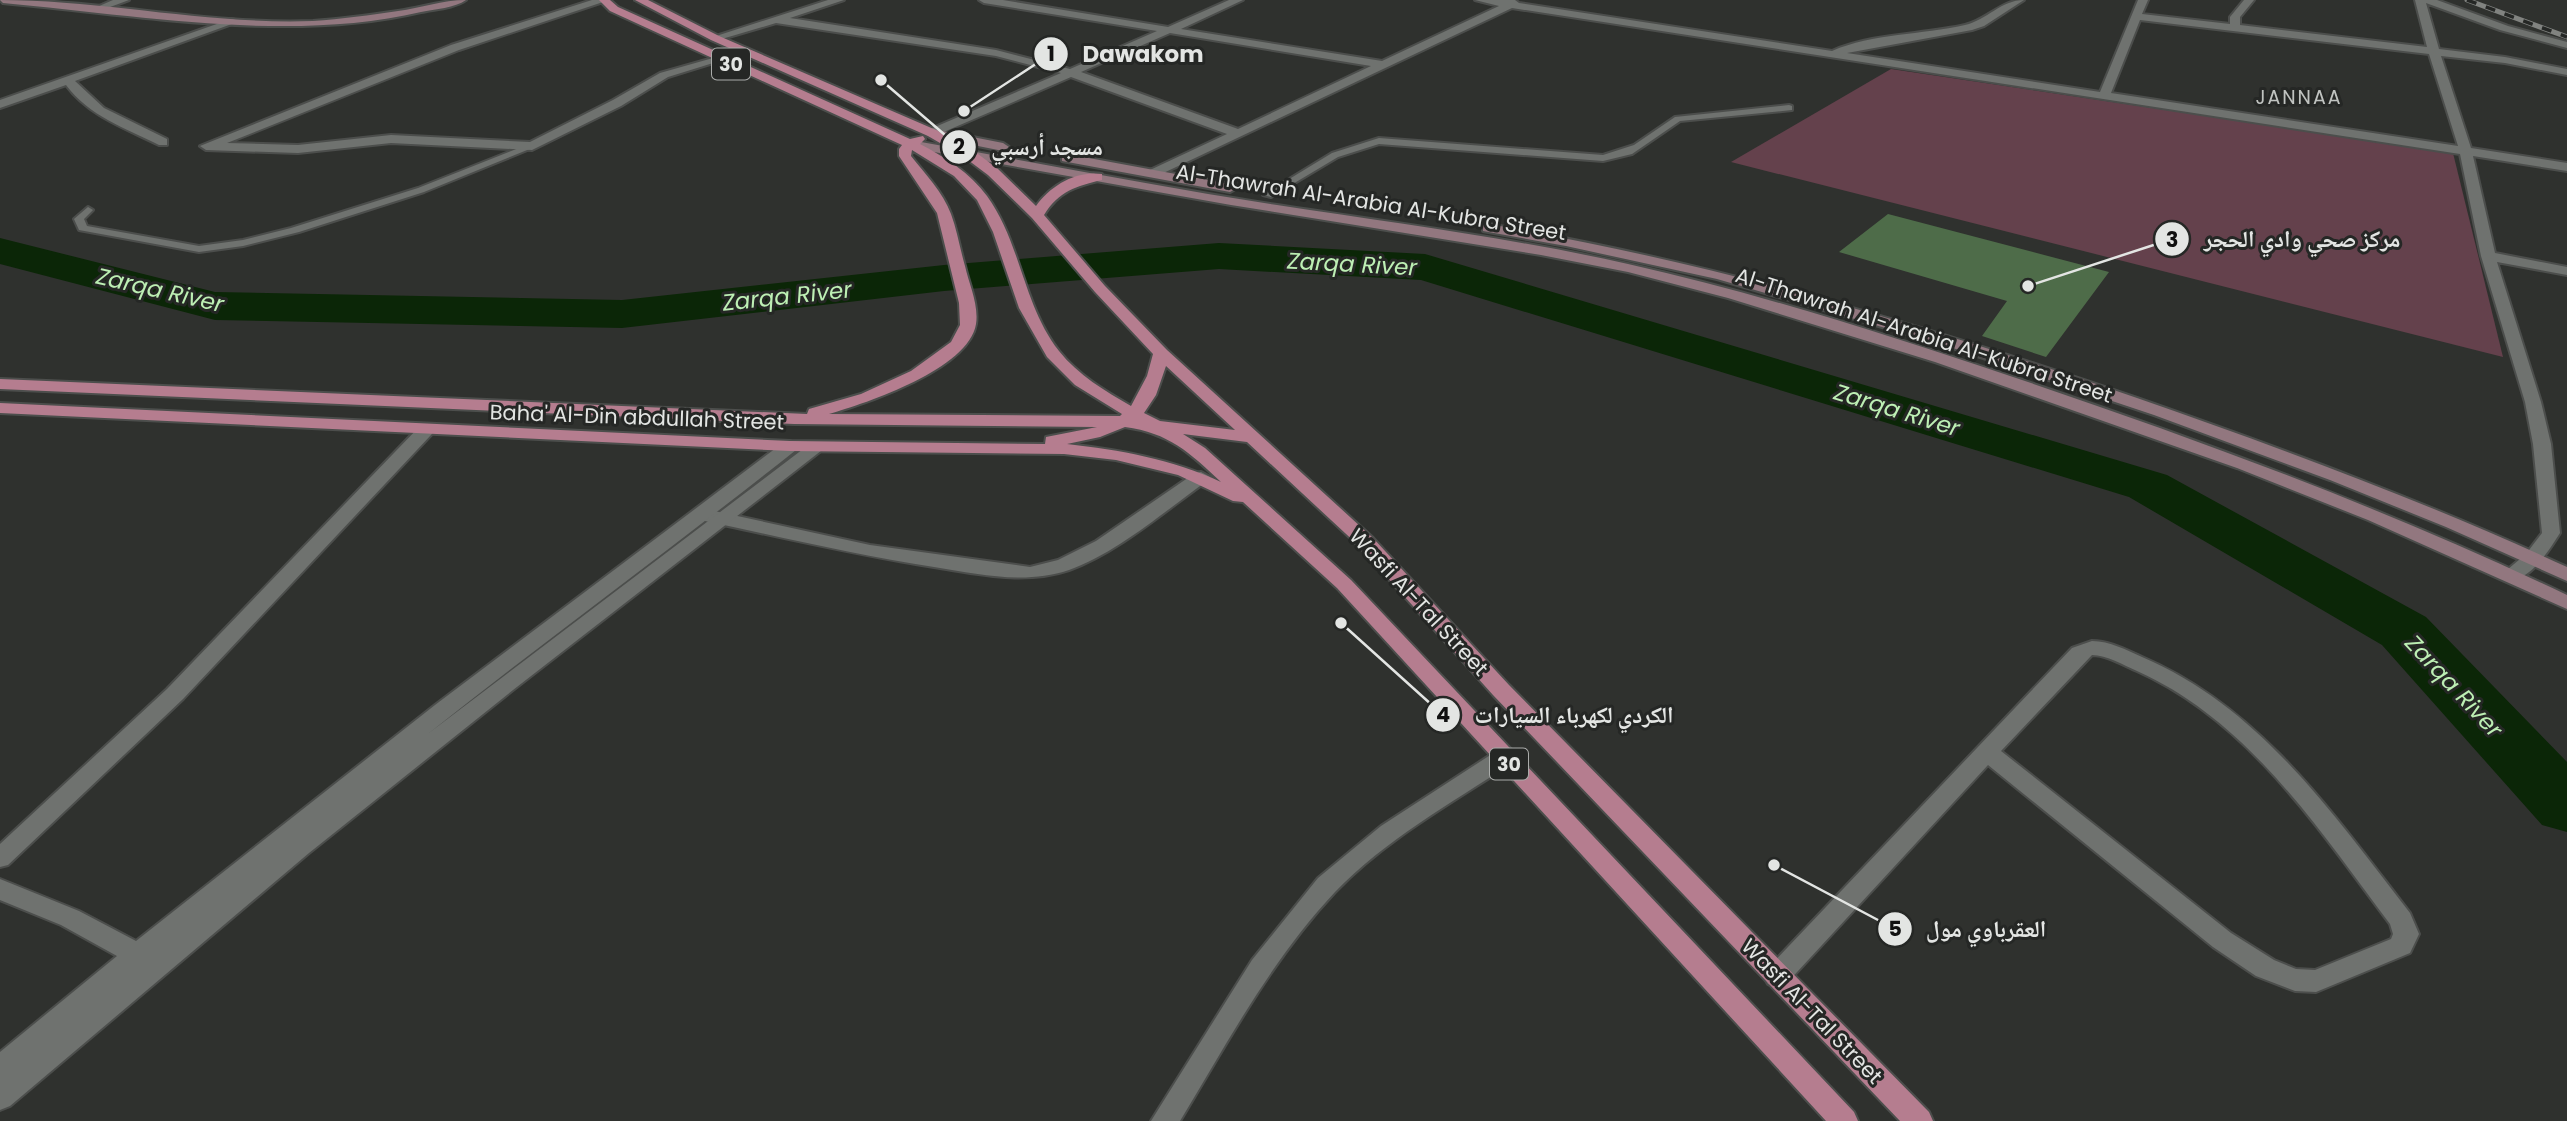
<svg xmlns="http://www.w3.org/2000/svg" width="2567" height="1121" viewBox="0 0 2567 1121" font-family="Poppins,'Noto Naskh Arabic',sans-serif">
<rect width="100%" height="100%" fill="#2f312e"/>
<polygon fill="#64414c" points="1891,69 2453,153 2503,357 1731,162"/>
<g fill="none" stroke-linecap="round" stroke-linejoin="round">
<polygon fill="#0b2607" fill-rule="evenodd" points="0,238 215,292 622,300 944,265 1219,243 1425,254 2167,475 2426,617 2567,762 2567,832 2542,825 2382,645 2129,497 1421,280 1219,269 944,291 622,328 215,320 0,264"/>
</g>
<polygon fill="#4e6c49" points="1888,214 2109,272 2046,357 1982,336 2007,301 1839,252"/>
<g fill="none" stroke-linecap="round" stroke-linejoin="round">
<g stroke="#4c4e4c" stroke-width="4">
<g id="service">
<polygon points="1789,105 1792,106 1792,110 1680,121 1632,154 1603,161 1379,144 1338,157 1271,197 1263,195 1332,153 1379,138 1603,155 1634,145 1675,117"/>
<polygon points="529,144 537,146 424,192 299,232 243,246 199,252 79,230 74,219 88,207 93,210 84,219 87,226 199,246 243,240 291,228 418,188"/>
</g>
</g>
<g stroke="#4c4e4c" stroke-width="4">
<g id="minor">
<polygon points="113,0 129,0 102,10 97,7"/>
<polygon points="592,0 609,0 459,50 227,143 298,145 391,135 530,142 613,100 660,73 720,56 726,59 668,77 621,106 532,150 391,143 298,153 206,150 200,146 451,45"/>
<path d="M828,0H844L790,18L996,50L1070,69L1157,31L984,3L979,0H1003L1168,27L1229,0H1243L1181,29L1382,61L1499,6L1475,0H1515L1519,3L1832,51C1873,33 1922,35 1965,25C1987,20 2001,0 2024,0L1984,26L1972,30L1847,53L2100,92L2138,0H2148L2142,14L2230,24V17L2244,0H2254L2240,17V25L2427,47L2415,0H2437L2508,26L2567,42V48L2500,30L2426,3L2439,49L2505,57L2567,69V75L2505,63L2441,56L2471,148L2567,163V171L2473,156L2495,253L2567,267V275L2497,262L2541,402L2551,444L2560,533C2549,550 2528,586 2504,579L2501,575L2526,554L2542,533L2533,444L2525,402L2481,256L2460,154L1512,8L1155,177L1150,176V170L1227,134L1071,77L932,137L926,133L928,130L1061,73L996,56L776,23L715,41L710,38ZM2140,20L2429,54L2458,146L2111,93ZM1170,33L1371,66L1238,129L1081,72Z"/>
<path d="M231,19L240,21L75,81L104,108L167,139V145H159C125,128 89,116 66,85L0,108V100Z"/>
<polygon points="425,426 434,431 431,435 183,699 8,865 0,867 0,844 167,689 419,427"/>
<path d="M1201,472L1210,477L1207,481C1166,510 1117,553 1069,570C1024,585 979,574 934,567C857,555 781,537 705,521L696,515L705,509L870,545L1030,567L1058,560L1096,541L1195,473Z"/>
<path d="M2092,641C2110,641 2126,650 2142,657C2260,707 2334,815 2410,913L2419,934L2410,953L2316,992L2295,991L2256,976L2213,947L1988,765L1786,984L1777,987L1768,984L1764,976L1768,968L2072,648ZM2092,655C2107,655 2123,665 2137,671C2249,721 2319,830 2390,924L2393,934L2391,939L2315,970L2296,969L2274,960L2231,933L2001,751Z"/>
<path d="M1503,750L1511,752L1514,758L1511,764C1451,803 1385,840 1335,892C1272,959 1227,1043 1180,1121H1151L1252,960L1318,878L1381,826L1495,752Z"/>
</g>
</g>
<g stroke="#4c4e4c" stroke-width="4">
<path id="tertiary" d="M790,441L799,446L796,450C675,546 550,637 429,733L811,443L817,442L826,447L513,690L309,853L10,1106L0,1110V1052L117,956L61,925L0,900V879L79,911L136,941L435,705L784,442Z"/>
</g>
<g stroke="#4c4e4c" stroke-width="4">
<g id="secondary">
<path d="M0,0C104,0 209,25 313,21C341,19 371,15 398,11C421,8 442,0 466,0C455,8 435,9 421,12C290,43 136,15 3,3Z"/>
<polygon points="932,129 1003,143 1009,147 1003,151 928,136 926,133"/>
<path d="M910,140C1032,162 1155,186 1277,205C1394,223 1512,238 1628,264C1758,293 1884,334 2010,376C2200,440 2387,509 2567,595V609L2368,520L2237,468L1935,362L1728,298L1628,272L1541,255L1231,205L906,147V141Z"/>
<polygon points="1067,154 1230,184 1237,188 1230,192 1062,161 1062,155"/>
<path d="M1488,224C1710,262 1925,325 2137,398C2283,449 2427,502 2567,567V581L2446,527L2330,480L2154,415L1944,345L1717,279L1566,246L1483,231V225Z"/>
</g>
</g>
<g stroke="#4c4e4c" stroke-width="4">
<path id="primary" d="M599,0H610L618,7L910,139L923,136L925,139L920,144C945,157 970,173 987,196C1021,243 1023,305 1059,351C1078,375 1105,391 1131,406L1147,376L1153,354L1095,292L1032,218L988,175L964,157L928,136L711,40L635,0H648L719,36L936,130L974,151L998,169L1036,206C1050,186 1076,170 1102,174V180C1076,186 1059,191 1044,215L1105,286L1167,350L1373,538L1509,685L1929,1112L1933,1121H1900L1493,695L1359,546L1247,442L1183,434L1205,448L1351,580L1854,1112L1858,1121H1826L1337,588L1243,502L1233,501L1178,475L1116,460L1064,454L790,451L0,413V403L790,441L1045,444L1046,437L1097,427L794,424L0,389V379L807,414L809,409L861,394L911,371L951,342L960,325L959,303L937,213L899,156V149L902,145L610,11ZM912,150L954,176L977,200L993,232L1019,308L1047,357L1075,385L1122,414L1120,416L829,414C867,403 969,369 976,324C979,305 969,284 965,266C960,249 957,230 951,214C943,192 925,174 911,156ZM1166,366L1235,430L1160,421L1144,413L1156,395ZM1125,427C1169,433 1189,452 1221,482C1172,459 1120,450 1067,444L1100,437Z"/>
</g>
<use href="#service" fill="#6f726f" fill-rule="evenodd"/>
<use href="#minor" fill="#6f726f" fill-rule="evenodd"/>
<use href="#tertiary" fill="#6f726f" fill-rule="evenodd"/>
<use href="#secondary" fill="#92777f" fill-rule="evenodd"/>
<use href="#primary" fill="#b57d8f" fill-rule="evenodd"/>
<g stroke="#818380" stroke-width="5">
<polyline id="rail" points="2467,0 2567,37"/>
</g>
<use href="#rail" stroke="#252725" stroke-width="3.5" stroke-dasharray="10" stroke-linecap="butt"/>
</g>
<g text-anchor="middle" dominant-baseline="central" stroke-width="6" stroke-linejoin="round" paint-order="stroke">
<g fill="#252725" stroke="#aaacaa" stroke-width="2">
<rect x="712" y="48.5" width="38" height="31" rx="5"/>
<rect x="1490" y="748.5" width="38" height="31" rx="5"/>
</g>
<g font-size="19" font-weight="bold" fill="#e3e5e3">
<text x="731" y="64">30</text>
<text x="1509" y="764">30</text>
</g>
<g font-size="19" letter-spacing="2" fill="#c0c3c0" stroke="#252725">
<text x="2299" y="97">JANNAA</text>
</g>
<g font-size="21" fill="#e3e5e3" stroke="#252725">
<text transform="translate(1371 202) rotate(9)">Al-Thawrah Al-Arabia Al-Kubra Street</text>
<text transform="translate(1924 335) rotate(18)">Al-Thawrah Al-Arabia Al-Kubra Street</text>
<text transform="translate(637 417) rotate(2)">Baha' Al-Din abdullah Street</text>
<text transform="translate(1419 602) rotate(47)">Wasfi Al-Tal Street</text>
<text transform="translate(1812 1011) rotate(46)">Wasfi Al-Tal Street</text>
</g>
<g font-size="23" font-style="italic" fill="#bdefb4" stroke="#252725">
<text transform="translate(1352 264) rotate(3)">Zarqa River</text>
<text transform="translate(160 290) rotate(13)">Zarqa River</text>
<text transform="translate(787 296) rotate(-6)">Zarqa River</text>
<text transform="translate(1897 410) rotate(17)">Zarqa River</text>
<text transform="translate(2454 686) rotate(47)">Zarqa River</text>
</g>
</g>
<path fill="none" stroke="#e3e5e3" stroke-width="2.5" d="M964 111L1051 54M881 80L959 147M2028 286L2172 239M1341 623L1443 715M1774 865L1895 929"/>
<g fill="#e3e5e3" stroke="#252725" stroke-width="2.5">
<circle cx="964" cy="111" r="7"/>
<circle cx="881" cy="80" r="7"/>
<circle cx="2028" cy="286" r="7"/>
<circle cx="1341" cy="623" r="7"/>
<circle cx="1774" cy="865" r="7"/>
<circle cx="1051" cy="54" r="18"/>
<circle cx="959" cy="147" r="18"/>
<circle cx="2172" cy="239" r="18"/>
<circle cx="1443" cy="715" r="18"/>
<circle cx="1895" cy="929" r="18"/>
</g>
<g font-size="21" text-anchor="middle" font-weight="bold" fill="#111">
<text x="1051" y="61">1</text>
<text x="959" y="154">2</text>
<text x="2172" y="247">3</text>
<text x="1443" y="722">4</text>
<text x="1895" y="936">5</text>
</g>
<g font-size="23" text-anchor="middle" font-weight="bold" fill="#e3e5e3" stroke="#252725" stroke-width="6" stroke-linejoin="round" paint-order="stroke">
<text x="1143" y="62">Dawakom</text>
<text x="1047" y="155">مسجد أرسبي</text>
<text x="2302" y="247">مركز صحي وادي الحجر</text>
<text x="1574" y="723">الكردي لكهرباء السيارات</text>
<text x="1986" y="937">العقرباوي مول</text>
</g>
</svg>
